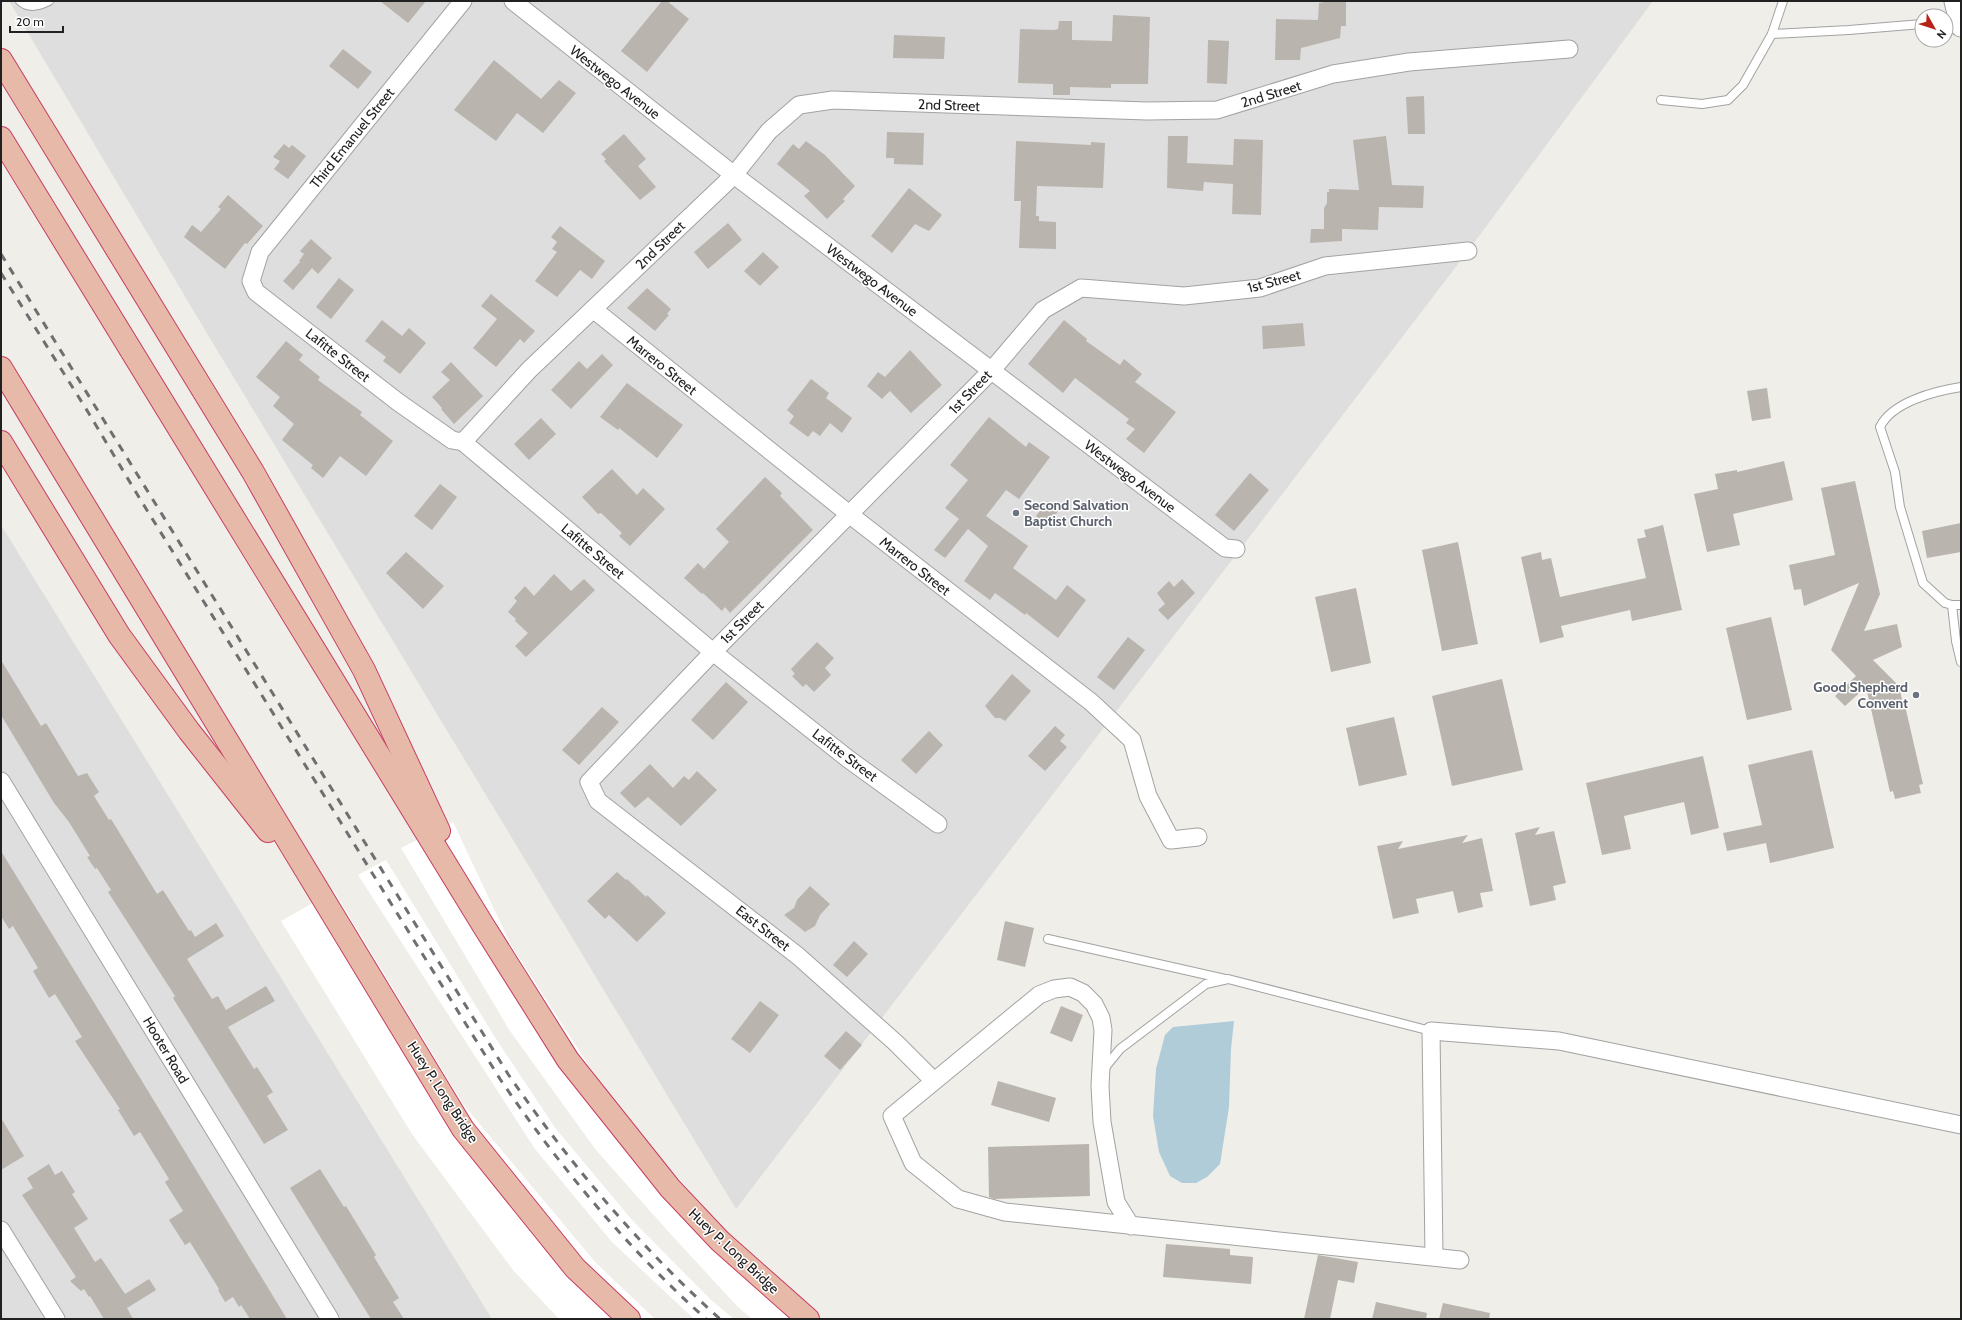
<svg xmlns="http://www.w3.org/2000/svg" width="1962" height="1320" viewBox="0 0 1962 1320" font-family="Cabin,sans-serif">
<rect width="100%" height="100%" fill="#f0eee9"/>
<g fill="#dfdede">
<polygon points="9,1 1653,1 1468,251 736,1209 202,325"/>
<polygon points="1,525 492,1319 1,1319"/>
</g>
<polygon fill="#afccd8" points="1234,1021 1231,1049 1229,1107 1220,1164 1207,1177 1196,1183 1182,1183 1170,1176 1159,1152 1153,1116 1156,1069 1165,1035 1173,1027"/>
<g fill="#fff">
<polygon points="453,822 511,945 591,1069 671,1170 753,1260 820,1319 752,1319 737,1306 666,1229 596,1150 510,1031 401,848"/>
<polygon points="386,860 496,1039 556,1129 632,1220 710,1299 734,1319 694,1319 612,1242 535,1149 358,875"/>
<polygon points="334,891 463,1104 596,1263 655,1319 559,1319 513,1270 412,1134 281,921"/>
</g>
<g fill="#b9b4ae">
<polygon points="380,1 426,1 408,23"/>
<polygon points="662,1 667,1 689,19 647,72 621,51"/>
<polygon points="1330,1 1346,1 1346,26 1341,26 1340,38 1301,48 1300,60 1275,60 1276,19 1318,20 1319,3"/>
<polygon points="1113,15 1150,17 1148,84 1111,84 1111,88 1070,87 1070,95 1053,95 1053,84 1018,83 1020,29 1054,30 1058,29 1059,21 1072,21 1072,40 1112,41"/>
<polygon points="894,35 945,37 944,59 893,58"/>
<polygon points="1208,40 1229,41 1227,84 1207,83"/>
<polygon points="343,49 372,72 358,89 329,66"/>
<polygon points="494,60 541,99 559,80 576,93 543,133 517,113 496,141 454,110"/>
<polygon points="1424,96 1425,134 1408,134 1406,97"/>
<polygon points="887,132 924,133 923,165 894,164 894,158 886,158"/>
<polygon points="624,134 646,159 638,166 656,187 640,200 604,161 606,159 601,154"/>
<polygon points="1168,136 1188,136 1187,163 1233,165 1234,139 1263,140 1261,215 1232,214 1233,184 1204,182 1203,191 1167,188"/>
<polygon points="1386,136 1392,185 1424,186 1423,208 1379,207 1378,230 1342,229 1342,241 1310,243 1311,229 1324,229 1324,208 1327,203 1327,192 1329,192 1329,189 1359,190 1353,140"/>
<polygon points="806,141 825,155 855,186 843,199 845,201 827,219 804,196 810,191 777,164 793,144 799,149"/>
<polygon points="1016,141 1091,145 1091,142 1105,143 1103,188 1037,186 1036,216 1039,216 1039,221 1056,222 1056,249 1019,248 1021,201 1014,201"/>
<polygon points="284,144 289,148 292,145 306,156 288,179 274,169 280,161 273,157"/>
<polygon points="909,188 942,215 929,231 915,224 892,253 871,236"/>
<polygon points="228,195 263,226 247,244 245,243 225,269 184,237 192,225 201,232 221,209 218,207"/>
<polygon points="728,223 742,240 708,269 694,252"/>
<polygon points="560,226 605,261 592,279 580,270 557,297 535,281 557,252 552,249 557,242 551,237"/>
<polygon points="311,239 332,258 318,274 312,268 293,290 283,281 300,262 299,261 304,254 300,251"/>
<polygon points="763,252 779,267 760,286 744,271"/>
<polygon points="339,278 354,290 331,319 316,307"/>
<polygon points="647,288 671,309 667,314 669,315 655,331 627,308"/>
<polygon points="491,294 535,331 524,343 520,339 496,367 473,348 497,319 481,306"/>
<polygon points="382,320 402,336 409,328 426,343 400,374 383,361 386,357 365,341"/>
<polygon points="1064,320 1087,339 1086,341 1120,365 1124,359 1142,374 1135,382 1176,412 1144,453 1126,439 1135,429 1126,423 1129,419 1075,378 1063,393 1028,364"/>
<polygon points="1303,323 1305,346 1263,349 1262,326"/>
<polygon points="286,341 303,355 299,360 320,377 318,380 362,412 360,415 393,441 366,476 340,456 323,478 311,468 313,465 282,440 294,424 273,406 280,397 256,377"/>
<polygon points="910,350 942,385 911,413 890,391 882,399 867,386 878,372 885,377"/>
<polygon points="602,354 613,365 571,409 551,390 579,361 587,369"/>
<polygon points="451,362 483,396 454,424 441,409 442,408 432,397 450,380 441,372"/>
<polygon points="811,379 829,393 826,398 852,418 842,433 830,423 820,436 813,431 808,437 789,423 794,416 787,410"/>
<polygon points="627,383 683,425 657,458 619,428 618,430 600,417"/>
<polygon points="1767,388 1771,418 1752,421 1747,391"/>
<polygon points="989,417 1026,447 1029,442 1050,457 1019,499 1006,490 986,516 1028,546 1013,568 1056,600 1067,585 1086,600 1058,638 1026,613 1025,615 995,593 990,600 964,581 988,546 968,529 945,558 934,550 959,519 945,508 968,480 950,465"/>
<polygon points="541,418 556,434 529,460 514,444"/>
<polygon points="1784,461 1793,500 1733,514 1740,545 1707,552 1694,494 1718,489 1715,474 1737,470 1737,472"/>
<polygon points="612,469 637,495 643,488 665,509 630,546 619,536 622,533 601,513 598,514 582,497"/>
<polygon points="1250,473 1269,490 1234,531 1215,515"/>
<polygon points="765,477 782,493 780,496 813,530 730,613 725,607 722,611 703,593 702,594 684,578 698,563 704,569 729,542 716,529"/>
<polygon points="1855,481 1880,594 1864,631 1897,624 1902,647 1873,660 1899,686 1902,700 1904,701 1923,784 1919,785 1921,793 1895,799 1893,791 1890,792 1866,687 1845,706 1835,696 1856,676 1831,650 1859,583 1804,606 1801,589 1794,590 1789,565 1835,555 1821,488"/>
<polygon points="440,484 457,497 432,530 414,516"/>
<polygon points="1048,501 1060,509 1047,525 1036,516"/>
<polygon points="1961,523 1961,552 1927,558 1922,531"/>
<polygon points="1663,525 1682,610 1632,621 1630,610 1561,626 1564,637 1540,643 1521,557 1541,552 1542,560 1551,558 1560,597 1646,578 1637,539 1646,537 1644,530"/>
<polygon points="1458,542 1478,644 1442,651 1422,550"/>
<polygon points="406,552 444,586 423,609 386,573"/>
<polygon points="554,574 571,591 584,579 595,590 526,657 515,646 528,633 515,621 516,619 508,612 517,601 514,598 525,586 534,596"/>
<polygon points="1182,579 1195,593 1168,620 1158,610 1165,604 1157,593 1169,581 1174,587"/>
<polygon points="1356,588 1371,663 1331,672 1315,597"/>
<polygon points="1771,617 1792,710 1747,720 1726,628"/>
<polygon points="1128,637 1145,650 1114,690 1097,677"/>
<polygon points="817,642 834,658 825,668 831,675 814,692 806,684 803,687 792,676 795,674 791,669"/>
<polygon points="1,660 41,726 46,723 78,776 87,773 99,792 94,796 109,820 111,819 157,894 163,890 189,931 191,930 195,937 216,923 224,936 187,959 212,999 218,996 226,1010 266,986 275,1001 228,1027 254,1069 257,1067 273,1092 267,1096 288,1130 264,1144 173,998 175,996 108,892 111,890 97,868 95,869 87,857 90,856 69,822 54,803 1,715"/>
<polygon points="1012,674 1031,691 1005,721 1000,718 995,718 985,706"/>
<polygon points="1502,679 1523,770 1452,786 1432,696"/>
<polygon points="726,682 748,702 713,740 691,720"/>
<polygon points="602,707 619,722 579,765 562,750"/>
<polygon points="1394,717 1407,775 1359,786 1346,728"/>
<polygon points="1055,726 1065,735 1060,741 1067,747 1045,771 1028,756"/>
<polygon points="929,731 943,745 916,774 901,760"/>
<polygon points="1812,750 1834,848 1770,863 1766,843 1727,851 1723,833 1762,825 1748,765"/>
<polygon points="1703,756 1719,828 1691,835 1684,802 1624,816 1631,849 1602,855 1586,783"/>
<polygon points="650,764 673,788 684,776 689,780 697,771 717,790 681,826 648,797 635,808 620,793"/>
<polygon points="1540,827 1535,835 1554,831 1566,883 1553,886 1556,900 1530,906 1515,833"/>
<polygon points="1468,835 1462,843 1482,838 1493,891 1480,893 1483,907 1458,913 1453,891 1416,899 1419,913 1393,919 1377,846 1403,841 1398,849"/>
<polygon points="1,851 106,1022 287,1319 250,1319 241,1305 239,1307 233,1297 225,1302 218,1290 219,1289 190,1242 185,1245 169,1220 183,1211 165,1182 169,1179 140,1132 134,1136 118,1110 120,1109 75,1041 82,1037 55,994 49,998 33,971 38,968 13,926 9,929 1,916"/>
<polygon points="617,872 626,880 627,879 646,897 647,895 666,913 637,942 609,915 605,919 587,901"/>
<polygon points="810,886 830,904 820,915 815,926 805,932 784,915 794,908 797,900"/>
<polygon points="1005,921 1034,928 1025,967 997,960"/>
<polygon points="854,941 868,954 847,977 833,965"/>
<polygon points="760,1001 779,1015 750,1053 731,1039"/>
<polygon points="1061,1006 1083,1015 1072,1042 1050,1033"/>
<polygon points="846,1031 862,1045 840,1070 824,1056"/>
<polygon points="998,1081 1056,1098 1049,1122 991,1105"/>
<polygon points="1,1118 24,1156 1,1170"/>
<polygon points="1089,1144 1090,1196 994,1199 989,1197 988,1147"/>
<polygon points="49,1164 55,1175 62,1171 75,1192 72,1194 88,1219 74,1228 95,1262 101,1258 125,1294 149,1279 156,1290 127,1308 133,1319 104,1319 90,1296 89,1297 84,1289 81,1291 70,1281 76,1277 22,1195 33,1188 27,1178"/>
<polygon points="320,1169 344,1207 346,1206 376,1255 374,1257 399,1298 393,1302 404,1319 371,1319 290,1188"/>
<polygon points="1166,1244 1230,1249 1230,1255 1253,1257 1251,1284 1163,1277"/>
<polygon points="1318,1255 1358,1262 1354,1283 1338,1280 1330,1319 1304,1319"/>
<polygon points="1376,1302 1427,1313 1426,1319 1372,1319"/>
<polygon points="1443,1303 1490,1313 1489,1319 1439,1319"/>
</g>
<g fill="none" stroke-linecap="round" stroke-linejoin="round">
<g stroke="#a2a2a2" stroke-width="10">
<g id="service">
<path d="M20,1C29,9 39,6 49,1"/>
<polyline points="1772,34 1849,30 1922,24"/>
<polyline points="1661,100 1702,104 1728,100 1743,85 1772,34 1783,1"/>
<path d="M1961,387C1935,391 1892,402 1880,427L1895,472L1900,507L1923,583L1945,603L1952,605H1961"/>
<polyline points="1952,605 1956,641 1961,662"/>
<polyline points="1048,939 1225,979"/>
<polyline points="1103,1070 1120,1049 1206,984 1228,979 1431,1031"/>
</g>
</g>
<g stroke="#a2a2a2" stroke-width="19">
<g id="minor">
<polyline points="463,1 260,252 251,281 256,292 398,402 452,440 463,442 713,652 847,758 938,824"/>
<polyline points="513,1 734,175 1225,548 1236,549"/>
<polyline points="593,309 849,514 1091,702 1132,740 1148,796 1171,840 1198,837"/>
<polyline points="463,442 529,370 734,175 769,131 799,105 833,100 1147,111 1217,110 1333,74 1409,62 1569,49"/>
<polyline points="1,781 330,1319"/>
<polyline points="934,1081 896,1043 798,956 598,801 589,782 713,652 991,371 1043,310 1081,288 1184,296 1260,288 1325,266 1468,251"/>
<polyline points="1131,1226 1116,1202 1102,1122 1100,1086 1103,1030 1101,1018 1094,1004 1083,993 1070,987 1054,989 1039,995 892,1116 913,1163 958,1199 1005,1212 1460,1260"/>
<polyline points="1,1230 56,1319"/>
<polyline points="1434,1256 1431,1031 1559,1041 1961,1125"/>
</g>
</g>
<g stroke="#a2a2a2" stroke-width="23">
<polyline id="tertiary" points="1955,1 1961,26"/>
</g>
<g stroke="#c63d64" stroke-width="24">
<g id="trunk">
<polyline points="1,60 253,472 364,670 439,831"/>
<polyline points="1,138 483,925 568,1060 670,1188 720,1241 808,1319"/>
<polyline points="1,368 463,1129 575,1268 629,1319"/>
<polyline points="1,442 119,635 189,731 268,831"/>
</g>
</g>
<use href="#service" stroke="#fff" stroke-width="8"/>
<use href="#minor" stroke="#fff" stroke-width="17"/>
<use href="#tertiary" stroke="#fff" stroke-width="21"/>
<use href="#trunk" stroke="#e7b9a8" stroke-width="22"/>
<g stroke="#6f6f6f" stroke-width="3" stroke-dasharray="8 8" stroke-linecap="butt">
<path d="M1,254L508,1074C570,1164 639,1246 720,1319"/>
<path d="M1,273L88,412L140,499L500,1079C560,1167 627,1248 706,1319"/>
</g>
</g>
<g fill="#6b7280" stroke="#fff" stroke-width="1.5">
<circle cx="1016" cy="513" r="4"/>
<circle cx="1916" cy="695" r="4"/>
</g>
<g text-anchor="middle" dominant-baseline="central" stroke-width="3" stroke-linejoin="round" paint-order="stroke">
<g font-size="14" fill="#212121" stroke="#fff">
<text transform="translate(615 82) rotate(38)">Westwego Avenue</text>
<text transform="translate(1271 94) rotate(-17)">2nd Street</text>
<text transform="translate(949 105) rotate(2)">2nd Street</text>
<text transform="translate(352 138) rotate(-51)">Third Emanuel Street</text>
<text transform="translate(660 245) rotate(-44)">2nd Street</text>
<text transform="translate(872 280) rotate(37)">Westwego Avenue</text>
<text transform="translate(1274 281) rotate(-15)">1st Street</text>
<text transform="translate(338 355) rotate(38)">Lafitte Street</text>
<text transform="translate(662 365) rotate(39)">Marrero Street</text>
<text transform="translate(970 392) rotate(-46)">1st Street</text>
<text transform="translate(1130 476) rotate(37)">Westwego Avenue</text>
<text transform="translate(593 551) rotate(40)">Lafitte Street</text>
<text transform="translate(915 566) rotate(38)">Marrero Street</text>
<text transform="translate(742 622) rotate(-45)">1st Street</text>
<text transform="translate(845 755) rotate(37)">Lafitte Street</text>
<text transform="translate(763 928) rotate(38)">East Street</text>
<text transform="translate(166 1050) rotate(59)">Hooter Road</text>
<text transform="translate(443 1092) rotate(57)">Huey P. Long Bridge</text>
<text transform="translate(734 1251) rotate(43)">Huey P. Long Bridge</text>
</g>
<g font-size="14" font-weight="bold" fill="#5b616d" stroke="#fff" text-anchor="start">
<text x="1024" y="505">Second Salvation<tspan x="1024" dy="16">Baptist Church</tspan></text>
<text x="1908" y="687" text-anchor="end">Good Shepherd<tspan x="1908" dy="16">Convent</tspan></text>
</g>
</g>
<rect width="1962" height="1320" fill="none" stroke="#212121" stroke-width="4"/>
<g transform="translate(1934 28) rotate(129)"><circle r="19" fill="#ffffff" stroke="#a6a6a6"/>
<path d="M0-3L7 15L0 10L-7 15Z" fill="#b82319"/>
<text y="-6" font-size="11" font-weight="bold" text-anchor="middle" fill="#212121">N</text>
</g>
<path d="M10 26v6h53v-6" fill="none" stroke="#212121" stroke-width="2"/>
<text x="16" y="26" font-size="12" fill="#212121" stroke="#ffffff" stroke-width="3" paint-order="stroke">20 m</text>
</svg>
